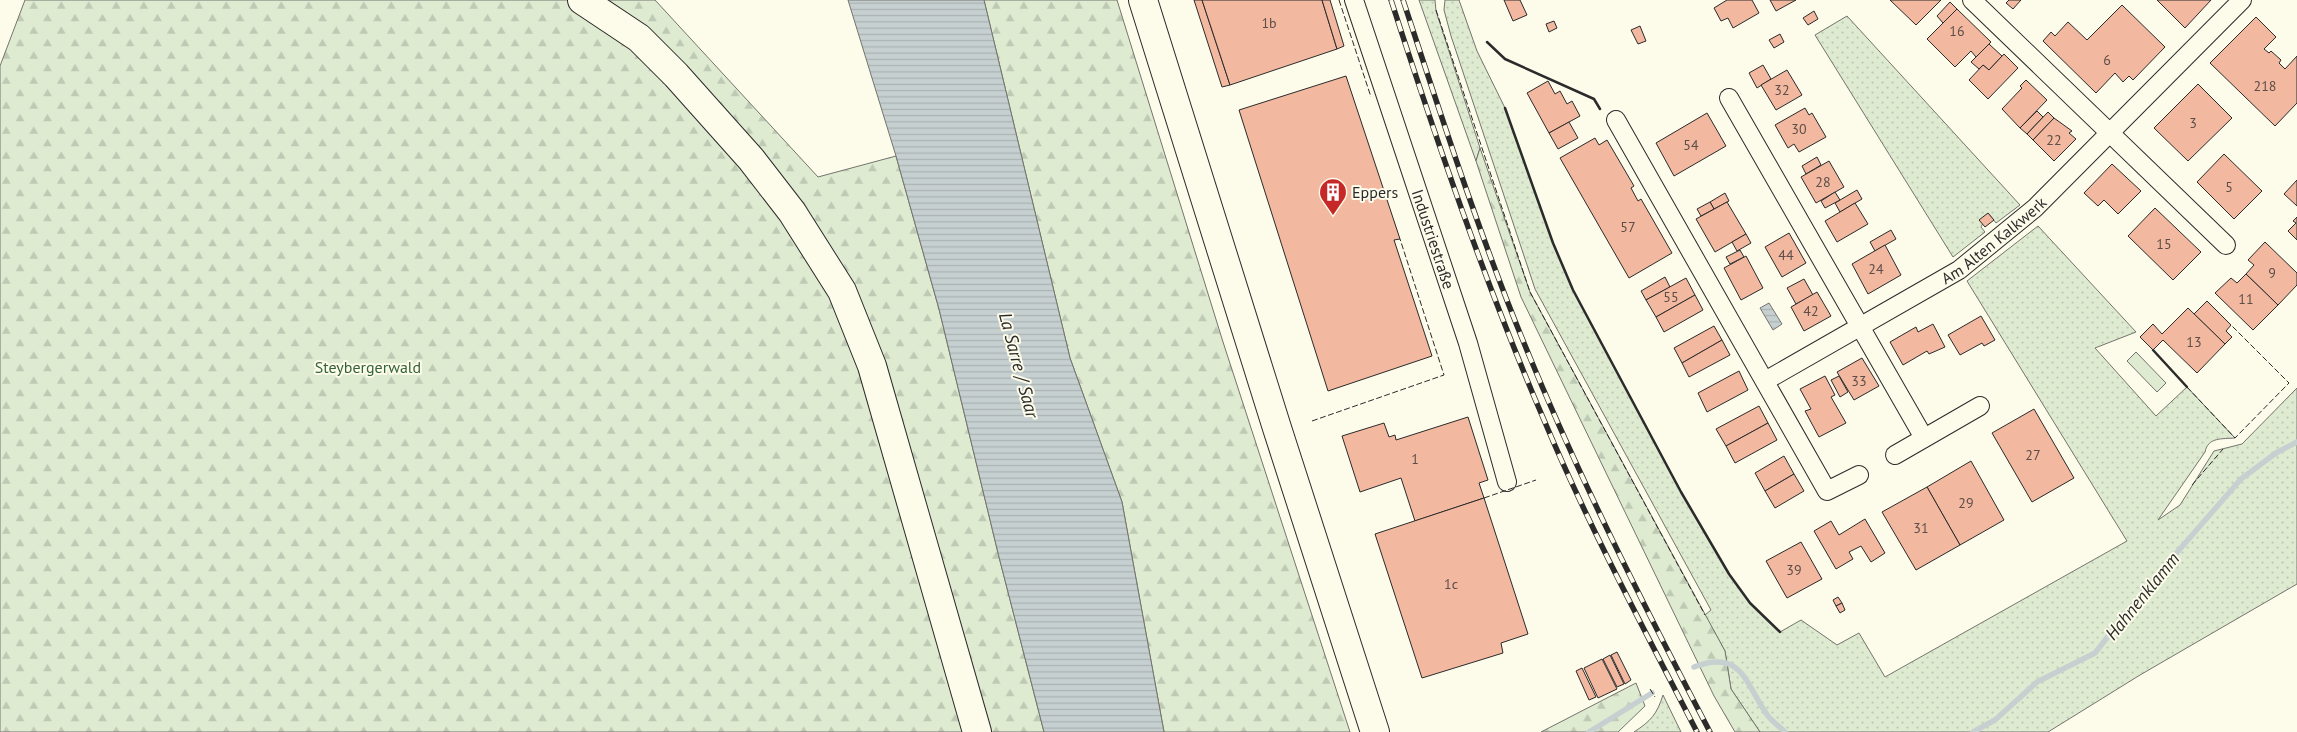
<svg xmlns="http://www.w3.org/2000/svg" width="2297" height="732" viewBox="0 0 2297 732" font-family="'PT Sans',sans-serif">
<defs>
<pattern id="grass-dots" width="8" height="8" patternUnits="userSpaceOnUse" patternTransform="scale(1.25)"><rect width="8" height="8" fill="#deebd1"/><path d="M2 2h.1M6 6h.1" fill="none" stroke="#bfcab4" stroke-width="1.8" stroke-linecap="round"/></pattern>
<pattern id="forest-firs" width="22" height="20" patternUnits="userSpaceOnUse" patternTransform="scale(1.25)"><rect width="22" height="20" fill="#deebd1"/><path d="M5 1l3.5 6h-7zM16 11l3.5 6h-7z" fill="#bfcab4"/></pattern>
<pattern id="water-rules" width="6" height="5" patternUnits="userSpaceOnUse" patternTransform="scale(1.25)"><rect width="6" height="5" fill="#c7d0d0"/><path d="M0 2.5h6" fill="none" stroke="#abb3b3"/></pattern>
</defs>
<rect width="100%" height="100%" fill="#fdfbea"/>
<g fill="url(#grass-dots)" stroke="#74746e">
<polygon points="1419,0 1435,0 1436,11 1480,148 1476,161"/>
<path d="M1445,0H1459L1477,51L1505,108L1553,243L1573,290L1681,492L1729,574L1750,603L1780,632L1801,620L1837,645L1859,633L1885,677L2127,541L1967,281L2038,226L2136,332L2095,348L2156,416L2187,387L2235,438C2222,439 2208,437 2205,452L2158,520L2180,505L2214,451L2242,444L2297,388V584L2140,675L2048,732H1760L1731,689L1725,651L1705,615L1711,610L1535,289L1451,36L1444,10Z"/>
<polygon points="1847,16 2020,205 1996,223 1988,213 1981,227 1985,232 1953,257 1815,35"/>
<path d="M1663,695L1681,732H1634C1651,721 1657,714 1663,695Z"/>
</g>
<g fill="url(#forest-firs)" stroke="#74746e">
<polygon points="25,0 655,0 818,177 896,156 939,309 999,557 1044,732 0,732 0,66"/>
<polygon points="984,0 1117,0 1223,342 1350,732 1164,732 1122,502 1070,358"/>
<polygon points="1480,148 1530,292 1725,651 1731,689 1760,732 1735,732 1714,696 1521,297 1476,161"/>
<polygon points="1636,683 1645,706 1618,732 1541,732"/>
</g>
<polygon fill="#deebd1" stroke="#74746e" points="2136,352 2166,383 2157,392 2127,361"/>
<g fill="url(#water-rules)" stroke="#74746e">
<polygon points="848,0 984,0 1070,358 1122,502 1164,732 1044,732 999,557 939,309 896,156"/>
<polygon points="1769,303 1782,324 1773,330 1760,308"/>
</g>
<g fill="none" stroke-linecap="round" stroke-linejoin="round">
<g stroke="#c7d0d0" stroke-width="5.5">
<path d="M1694,667C1743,648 1746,686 1768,716C1773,722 1780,727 1785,732"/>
<polyline points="1589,732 1652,693"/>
<polyline points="1973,732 1995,720 2037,682 2095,653 2146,588 2241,479 2276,453 2297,442"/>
</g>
</g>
<g fill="#f2b8a0" stroke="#2b2b2b">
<polygon points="1194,0 1202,0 1230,85 1222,87"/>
<polygon points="1202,0 1322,0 1337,49 1230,85"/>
<polygon points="1322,0 1330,0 1344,46 1337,49"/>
<polygon points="1504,0 1520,0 1527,15 1513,21"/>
<polygon points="1727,0 1752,0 1759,13 1733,28 1728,18 1721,21 1714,8"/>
<polygon points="1770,0 1796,0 1776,11"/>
<polygon points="1890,0 1941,0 1916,25"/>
<polygon points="2009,0 2021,0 2013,9 2006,3"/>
<polygon points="2157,0 2211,0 2185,28"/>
<polygon points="1950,2 1957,9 1943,23 1937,16"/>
<polygon points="2122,5 2165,47 2133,80 2129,76 2123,82 2115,73 2096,93 2043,41 2051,32 2055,36 2068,22 2087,40"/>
<polygon points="1957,9 1991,42 1976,57 1971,51 1955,67 1927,39"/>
<polygon points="1814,11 1818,19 1808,25 1803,18"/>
<polygon points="2256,17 2276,37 2264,49 2269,53 2271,51 2281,60 2279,63 2285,69 2297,56 2297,103 2275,126 2210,63"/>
<polygon points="1554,21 1557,28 1549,32 1546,24"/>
<polygon points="1640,26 1646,41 1638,44 1631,30"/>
<polygon points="1780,34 1784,42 1774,48 1769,40"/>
<polygon points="1989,44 2002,56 1989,70 1983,65 1979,69 1971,62"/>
<polygon points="2004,54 2018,68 1988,99 1969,80 1983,65 1989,70"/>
<polygon points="1763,65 1771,79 1757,88 1749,73"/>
<polygon points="1787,70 1802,95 1776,110 1761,85"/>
<polygon points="1346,76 1400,239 1394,240 1432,356 1328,391 1239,110"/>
<polygon points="2026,80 2047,100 2020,128 2002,109 2022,88 2020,86"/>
<polygon points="1548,81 1555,94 1560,91 1567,104 1572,101 1580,116 1549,133 1527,93"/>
<polygon points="2198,84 2232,118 2188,161 2154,128"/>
<polygon points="1805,108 1809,115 1812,113 1826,137 1799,152 1794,144 1788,148 1775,125"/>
<polygon points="2037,111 2043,117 2027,134 2020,128"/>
<polygon points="2048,112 2054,118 2033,140 2027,134"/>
<polygon points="1707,113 1726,146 1674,176 1656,143"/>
<polygon points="2054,118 2072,131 2069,133 2076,139 2054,161 2033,140"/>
<polygon points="1569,122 1578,138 1558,149 1549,133"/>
<polygon points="1595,138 1599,145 1607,140 1634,186 1631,188 1638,201 1641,199 1672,253 1629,278 1560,158"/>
<polygon points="2224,154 2262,191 2234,219 2197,182"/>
<polygon points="1817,157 1821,165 1806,174 1802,166"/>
<polygon points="1829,161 1844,187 1816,203 1801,177"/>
<polygon points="2112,164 2141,191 2118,214 2104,200 2098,206 2084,193"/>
<polygon points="2297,180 2297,206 2284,194"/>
<polygon points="1857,190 1862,199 1840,212 1835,203"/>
<polygon points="1835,192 1840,200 1825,208 1821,201"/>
<polygon points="1725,193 1729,201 1714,209 1710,202"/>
<polygon points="1710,202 1714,209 1701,216 1697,209"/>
<polygon points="1727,202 1746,234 1715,252 1696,219"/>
<polygon points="1855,203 1868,224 1837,242 1825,221"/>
<polygon points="2155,208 2201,252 2173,280 2128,236"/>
<polygon points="1988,213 1994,220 1985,227 1979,220"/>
<polygon points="2297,217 2297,240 2288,231 2296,223 2293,221"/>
<polygon points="1891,230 1896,239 1875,251 1870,242"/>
<polygon points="1789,233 1806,263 1782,277 1765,247"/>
<polygon points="1746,234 1751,243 1737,251 1732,242"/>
<polygon points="2265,242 2297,273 2297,285 2278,305 2246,274 2254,265 2248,260"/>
<polygon points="1885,245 1901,275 1868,294 1852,264"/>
<polygon points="1740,250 1744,257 1730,264 1726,257"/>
<polygon points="1746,256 1763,288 1741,300 1724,268"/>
<polygon points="2246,274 2278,305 2253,330 2215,293 2231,278 2237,283"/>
<polygon points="1665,277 1670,287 1646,300 1641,291"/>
<polygon points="1686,278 1695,295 1656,317 1646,300"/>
<polygon points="1804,279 1813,295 1796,304 1787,288"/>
<polygon points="1817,292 1831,316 1804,331 1791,307"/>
<polygon points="1695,295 1703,310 1664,332 1656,317"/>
<polygon points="2207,301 2231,325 2226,331 2232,337 2225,344 2194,314"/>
<polygon points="2188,308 2225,344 2197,373 2163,340 2153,350 2140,337 2153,324 2162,334"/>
<polygon points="1981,316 1995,340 1984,346 1982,343 1960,355 1948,335"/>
<polygon points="1933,324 1945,347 1929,354 1927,351 1903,365 1890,342 1916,327 1918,332"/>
<polygon points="1714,326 1722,340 1682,363 1674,348"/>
<polygon points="1722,340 1730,355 1689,377 1682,363"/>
<polygon points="1862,358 1879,386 1854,400 1837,372"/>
<polygon points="1739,371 1748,390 1707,412 1698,393"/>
<polygon points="1825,376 1835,395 1831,397 1846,423 1819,437 1805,411 1811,409 1800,389"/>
<polygon points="1839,376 1848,392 1840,397 1831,380"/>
<polygon points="1759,406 1768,423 1726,446 1716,429"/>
<polygon points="2034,409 2074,478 2032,502 1992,433"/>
<polygon points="1468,417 1488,480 1479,483 1484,498 1415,521 1401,478 1360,492 1342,436 1384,423 1389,437 1395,435 1396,440"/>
<polygon points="1768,423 1777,440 1735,463 1726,446"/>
<polygon points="1784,456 1794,474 1765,491 1755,473"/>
<polygon points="1971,461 2004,520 1960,545 1927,487"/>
<polygon points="1794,474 1804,491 1775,508 1765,491"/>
<polygon points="1927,487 1960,545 1916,570 1882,512"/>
<polygon points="1484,498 1528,634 1501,643 1503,653 1422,678 1375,534"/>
<polygon points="1865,519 1885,553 1871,562 1861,546 1849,552 1853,559 1836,569 1814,531 1831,521 1839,535"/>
<polygon points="1801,542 1822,579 1787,598 1766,561"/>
<polygon points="1838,597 1842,603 1836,606 1833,600"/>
<polygon points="1842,603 1845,610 1840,613 1836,606"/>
<polygon points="1617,652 1631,680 1625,684 1611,655"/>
<polygon points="1610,655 1624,684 1617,687 1603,659"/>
<polygon points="1602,659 1617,689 1598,698 1584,668"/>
<polygon points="1582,668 1596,697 1589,700 1576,671"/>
</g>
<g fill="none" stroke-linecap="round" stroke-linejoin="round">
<g stroke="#2b2b2b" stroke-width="20">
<g id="minor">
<path id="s1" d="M1354,0L1468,343L1507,482"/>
<polyline points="1972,0 2226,245"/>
<polyline points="1729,98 1924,438"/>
<polyline points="1616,120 1827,491 1859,475"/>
<path id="s2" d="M1765,381L1959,270L2035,208L2242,0"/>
<polyline points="1895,455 1980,406"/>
</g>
</g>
<g stroke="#2b2b2b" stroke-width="30">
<g id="primary">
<polyline points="582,0 639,38 676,75 751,159 792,212 842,291 872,366 977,732"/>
<polyline points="1143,0 1277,428 1375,732"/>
</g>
</g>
<use href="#minor" stroke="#fdfbea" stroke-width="18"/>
<use href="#primary" stroke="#fdfbea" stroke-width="28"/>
<g stroke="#2b2b2b" stroke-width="5.5">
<g id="rail">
<path d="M1391,0C1437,142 1485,283 1544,420C1589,527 1644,629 1697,732"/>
<path d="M1403,0C1441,115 1478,231 1524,343C1578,476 1643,604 1710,732"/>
</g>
</g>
<use href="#rail" stroke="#fdfbea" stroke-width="4" stroke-dasharray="11" stroke-linecap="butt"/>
<g stroke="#2b2b2b" stroke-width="1" stroke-dasharray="6 2.5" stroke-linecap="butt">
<polyline points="1339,0 1371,97"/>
<polyline points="1436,10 1530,292 1705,615"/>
<polyline points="2187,387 2235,438 2289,383 2231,325"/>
<polyline points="1312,421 1444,375 1400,239"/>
<polyline points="2192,485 2223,449"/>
<polyline points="1484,498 1536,480"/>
<polyline points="1650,689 1655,697"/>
</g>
<g stroke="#2b2b2b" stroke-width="2.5">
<polyline points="1487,42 1505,59 1594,99 1600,109"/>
<polyline points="1505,108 1553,243 1573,290 1681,492 1729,574 1750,603 1780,632"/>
<polyline points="2153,350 2187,387"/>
</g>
</g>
<defs>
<g id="building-pin" transform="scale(1.4375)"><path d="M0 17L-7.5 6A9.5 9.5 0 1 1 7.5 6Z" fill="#c62828" stroke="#fdfbea"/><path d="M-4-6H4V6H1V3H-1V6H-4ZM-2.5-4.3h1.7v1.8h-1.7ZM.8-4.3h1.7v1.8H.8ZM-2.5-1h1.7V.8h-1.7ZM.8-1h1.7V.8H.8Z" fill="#fff"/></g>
</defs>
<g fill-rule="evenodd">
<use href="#building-pin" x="1333" y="192"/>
</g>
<g text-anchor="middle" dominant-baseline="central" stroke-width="4" stroke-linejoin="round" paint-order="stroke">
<g font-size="14" fill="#5d4e48">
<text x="1269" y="23">1b</text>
<text x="1957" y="31">16</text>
<text x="2107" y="60">6</text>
<text x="2265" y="86">218</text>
<text x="1782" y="90">32</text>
<text x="2193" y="123">3</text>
<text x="1799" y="129">30</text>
<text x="2054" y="140">22</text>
<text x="1691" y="145">54</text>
<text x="1823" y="182">28</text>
<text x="2229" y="187">5</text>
<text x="1628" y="227">57</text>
<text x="2164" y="244">15</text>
<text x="1786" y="255">44</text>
<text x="1876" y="269">24</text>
<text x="2272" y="273">9</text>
<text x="1671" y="297">55</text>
<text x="2246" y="299">11</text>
<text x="1811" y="311">42</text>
<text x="2194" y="342">13</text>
<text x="1859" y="381">33</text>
<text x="2033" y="455">27</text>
<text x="1415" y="459">1</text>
<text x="1966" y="503">29</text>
<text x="1921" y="528">31</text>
<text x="1794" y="570">39</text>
<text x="1451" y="584">1c</text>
</g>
<g font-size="16" fill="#2b2b2b" stroke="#fdfbea" text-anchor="start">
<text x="1352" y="192">Eppers</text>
</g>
<g font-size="16" fill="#2b2b2b" stroke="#fdfbea">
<text stroke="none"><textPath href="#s2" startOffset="269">Am Alten Kalkwerk</textPath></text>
<text stroke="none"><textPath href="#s1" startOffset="252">Industriestraße</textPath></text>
</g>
<g font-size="16" fill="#34623c" stroke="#fdfbea">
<text x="368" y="367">Steybergerwald</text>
</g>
<g font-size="18" font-style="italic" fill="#2b2b2b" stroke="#fdfbea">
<text transform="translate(1019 365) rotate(75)">La Sarre / Saar</text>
<text transform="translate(2142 596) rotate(-51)">Hahnenklamm</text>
</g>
</g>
</svg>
